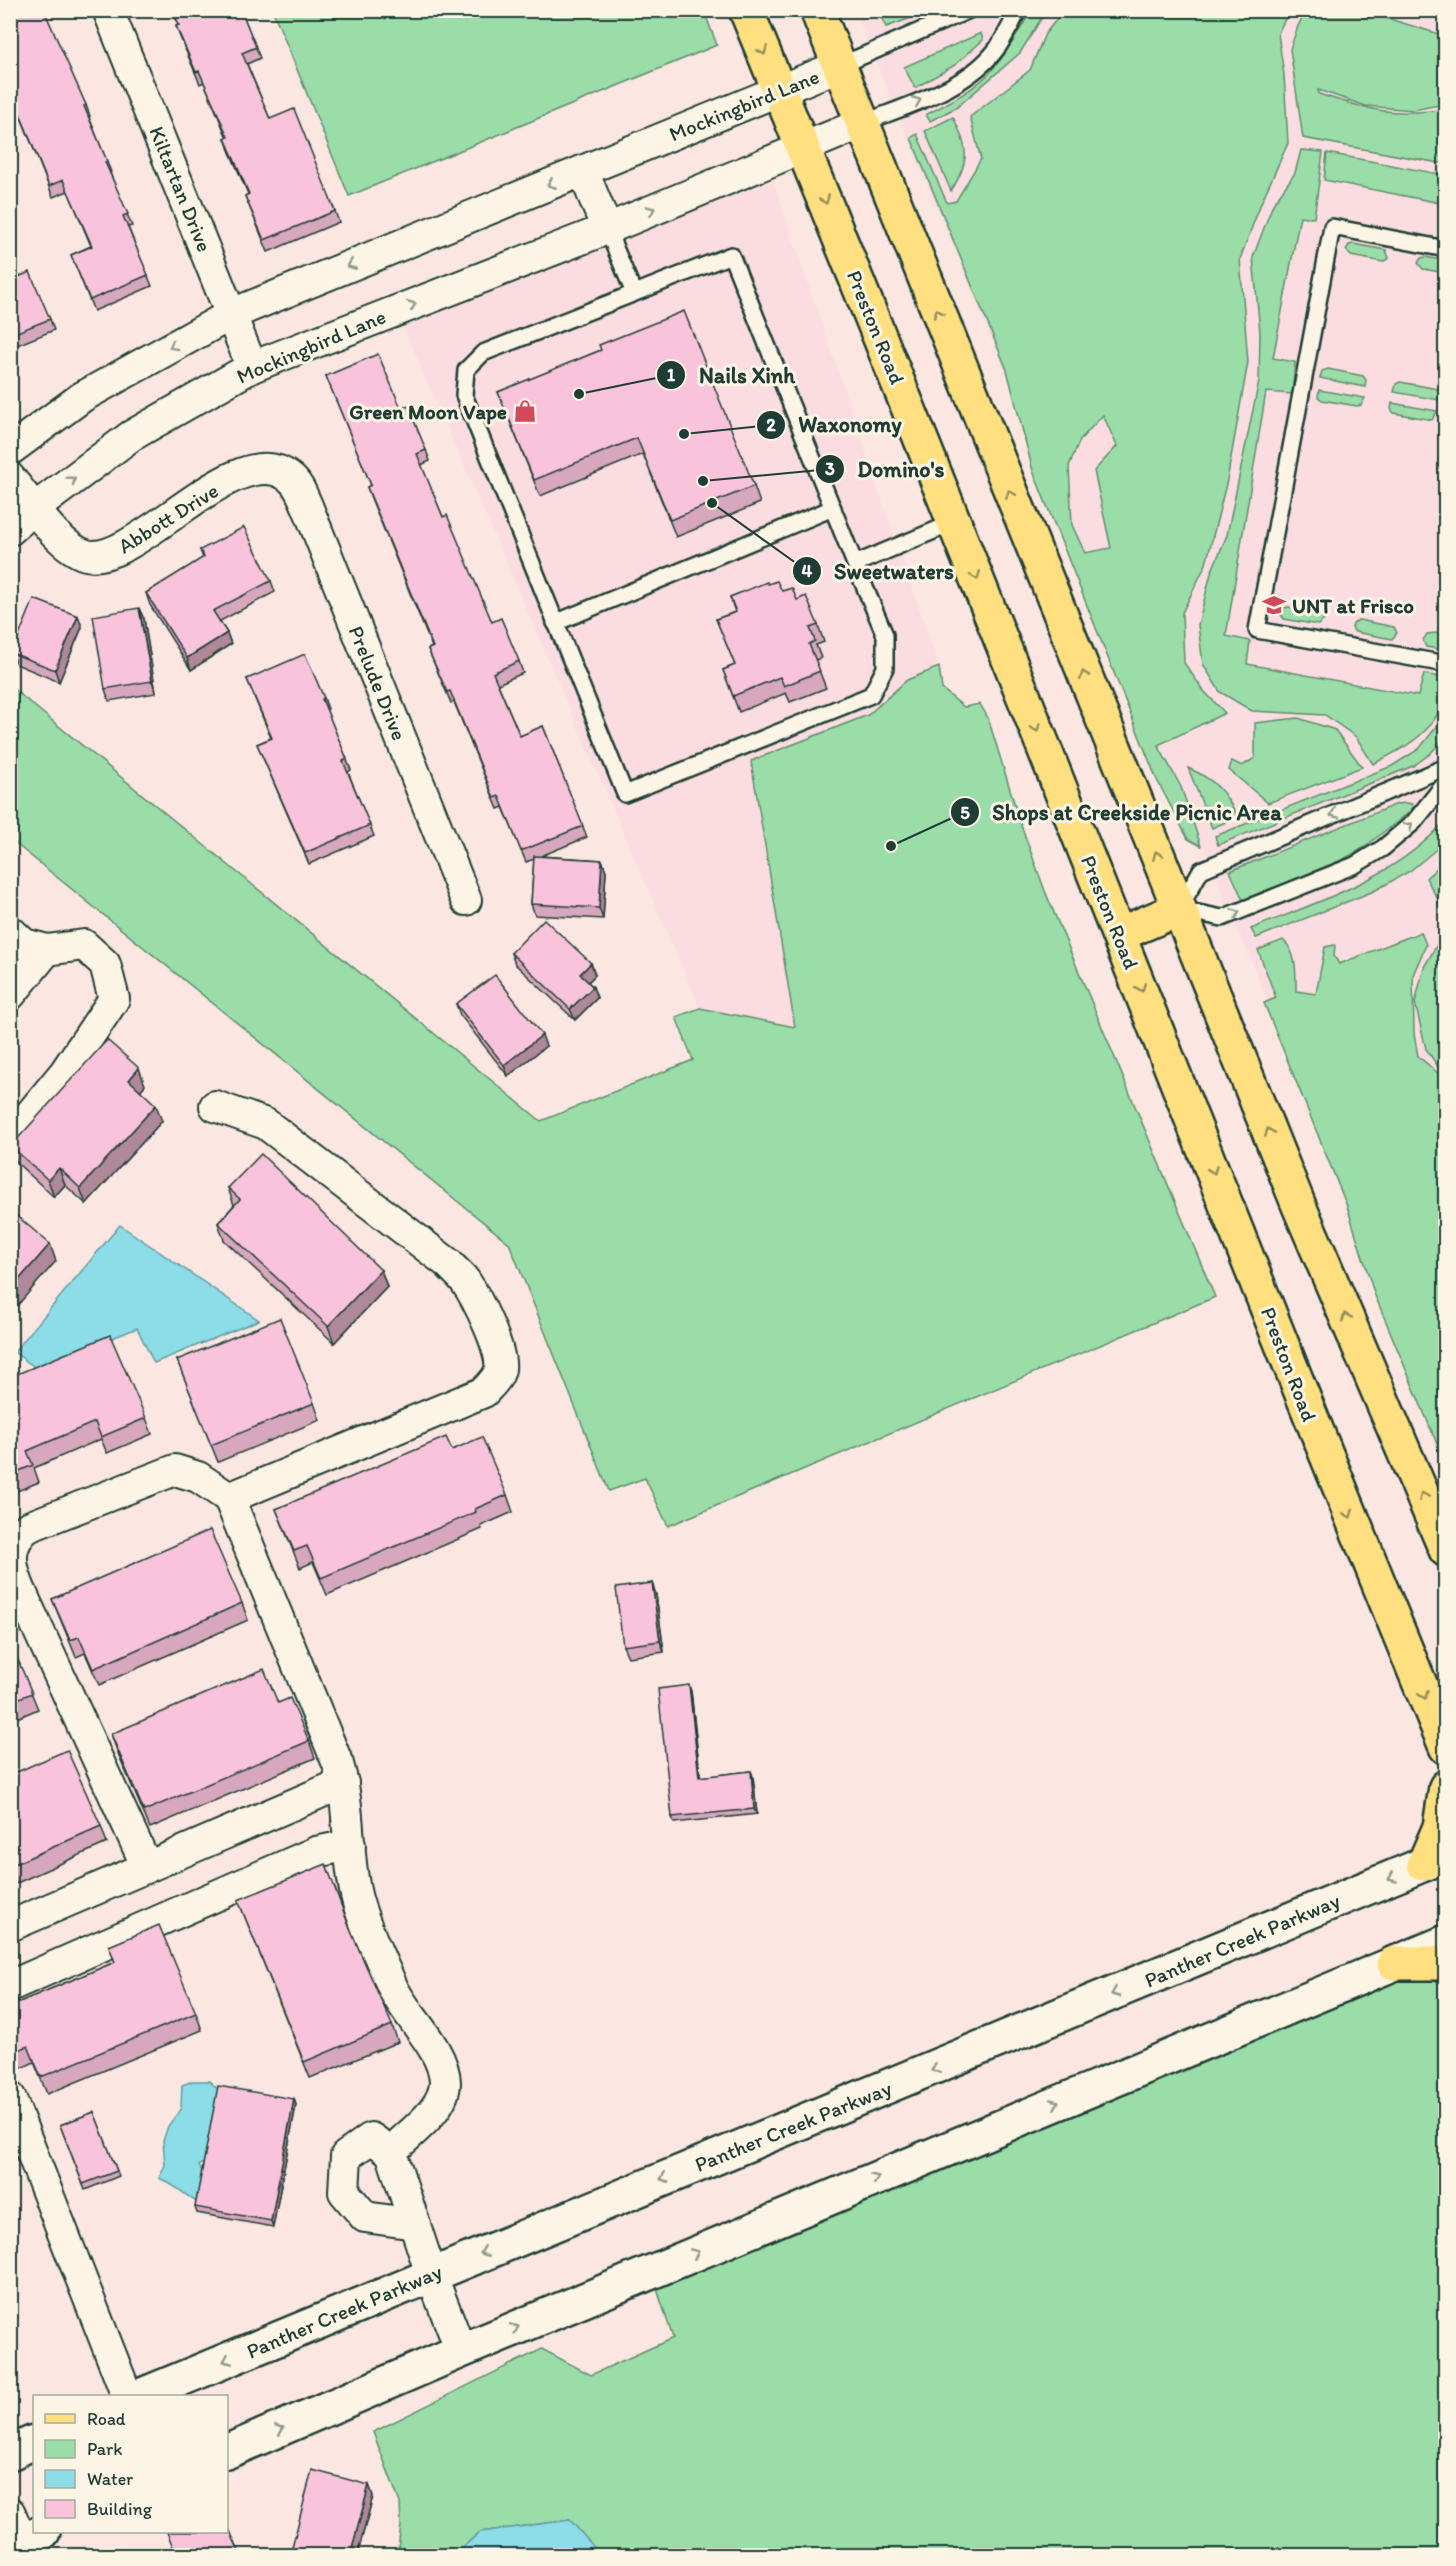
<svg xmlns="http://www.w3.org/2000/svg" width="1456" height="2566" viewBox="0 0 1456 2566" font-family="Itim,sans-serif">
<rect width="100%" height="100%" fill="#fbe6e2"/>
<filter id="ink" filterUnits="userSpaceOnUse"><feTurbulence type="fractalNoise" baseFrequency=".0167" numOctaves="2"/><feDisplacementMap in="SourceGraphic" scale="12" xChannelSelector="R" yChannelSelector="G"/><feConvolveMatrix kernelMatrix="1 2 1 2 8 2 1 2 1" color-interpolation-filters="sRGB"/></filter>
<g filter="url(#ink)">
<g fill="#fbdce0">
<polygon points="855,11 1445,11 1445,1193 1362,1227"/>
<polygon points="773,181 939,667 907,680 868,715 751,761 796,1028 700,1008 394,305 580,229 653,227"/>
</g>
<g fill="#9bdda8" stroke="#5d8d6e" stroke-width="1.5" fill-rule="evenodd">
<polygon points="273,11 704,11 717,45 349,196"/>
<polygon points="903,11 903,10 931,11 886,27 881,17"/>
<path d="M1031,11H1046L1020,53L957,107L930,121L926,115C949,102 975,90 992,70C1008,52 1019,31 1031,11Z"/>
<path d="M1063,11H1289L1278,33L1284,75L1288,143L1261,203L1240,259L1248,362L1227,480L1206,564L1182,613L1184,663L1204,691L1225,713L1158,745L1181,787L1201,846L1188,839L1157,780L1033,471L1007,370L911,138L917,134L947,203L956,201L981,159L970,117L1030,70L1045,34ZM1103,415L1117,446L1094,471L1111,548L1085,553L1072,525L1069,466L1080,440Z"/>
<path d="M1306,11H1363L1439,34L1445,39V104L1413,110L1366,106L1318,90L1319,94C1368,110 1394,117 1445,109V164L1303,138L1290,49L1298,26Z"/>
<polygon points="981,33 983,40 955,65 915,88 904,67"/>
<path d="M953,117C969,148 970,161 951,191L925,131Z"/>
<path d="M1301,150L1323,152L1314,218L1300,216L1273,358L1295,362L1292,394L1266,392L1226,636L1250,641L1247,664L1418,696L1424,674L1445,678C1446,727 1412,744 1373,764L1356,737L1325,715L1252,711L1220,692L1203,664L1198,625L1211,573L1227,535L1259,381L1260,332L1253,257L1273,204L1295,173Z"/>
<polygon points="1327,153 1445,175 1445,204 1324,180"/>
<polygon points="1353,244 1386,250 1389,258 1383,262 1351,256 1346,250 1349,245"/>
<polygon points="1426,257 1445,261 1445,273 1423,269 1418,263 1421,258"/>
<polygon points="1328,369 1363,376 1366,380 1365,387 1320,378 1322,371"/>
<polygon points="1400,382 1438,389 1440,393 1439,400 1394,392 1396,384"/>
<polygon points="1319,390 1365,398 1361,405 1357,406 1322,400 1318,397"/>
<polygon points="1392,403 1437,411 1432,420 1394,413 1391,409"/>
<polygon points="1288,607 1320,613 1324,620 1318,625 1284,619 1280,613 1281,609"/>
<polygon points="1359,620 1394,627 1397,633 1392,639 1355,632 1352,628 1353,624"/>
<polygon points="1437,633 1445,636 1445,650 1426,647 1423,640 1427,634"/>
<polygon points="939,667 942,689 964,707 980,704 988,718 1021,825 1045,891 1215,1297 668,1526 645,1478 609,1491 509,1243 11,840 11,687 541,1121 693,1060 676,1017 700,1008 795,1027 751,761 868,715 907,680"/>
<polygon points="1445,716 1445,737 1430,754 1413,766 1218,845 1215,836 1392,766 1419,749"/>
<polygon points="1298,718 1335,730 1362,767 1268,803 1229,770 1232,761 1242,766 1255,758 1255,723"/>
<path d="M1188,768C1216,780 1224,791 1238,817L1212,828Z"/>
<polygon points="1406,803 1412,804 1412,810 1363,848 1344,859 1243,900 1230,871 1397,804"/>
<path d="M1445,821V842L1410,871L1374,891L1256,938L1251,929C1319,901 1396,878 1445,821Z"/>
<polygon points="1445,861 1445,919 1441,919 1438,900 1426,878"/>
<polygon points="1445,931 1445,1077 1426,1049 1415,1003 1424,967"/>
<path d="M1421,932L1426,945L1413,975L1414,1034L1418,1056L1446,1080L1445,1463L1374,1293L1347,1206L1264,1003L1276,998L1258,950L1283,940C1297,952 1296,973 1296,991L1316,994L1325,947L1335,945L1334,956L1339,964Z"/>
<polygon points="1445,1951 1445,2555 601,2556 569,2520 480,2532 454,2555 397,2555 401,2526 400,2503 373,2432 542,2349 591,2375 673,2338 656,2286"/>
</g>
<g fill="#8cdde7" stroke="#609d9f" stroke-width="1.5">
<polygon points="120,1225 259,1320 154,1363 137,1328 37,1369 14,1352"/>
<path d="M193,2081H209L220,2091L217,2154L199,2166L205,2176L207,2209C190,2199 177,2186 159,2178L165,2165L163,2141L168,2126L181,2109L182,2085Z"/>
<polygon points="570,2520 601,2555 454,2555 480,2532"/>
</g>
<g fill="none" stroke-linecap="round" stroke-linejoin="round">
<g stroke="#1f3d34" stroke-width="20">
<g id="lane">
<polyline points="839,66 969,10"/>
<path d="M863,123C908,105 968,89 998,47C1006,35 1012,22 1019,10"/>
<polyline points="607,229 634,293"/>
<polyline points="1446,249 1332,227 1257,630 1446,664"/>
<polyline points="855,564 731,255 483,353 466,370 464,395 625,794 871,695 885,668 885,635 855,564 955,522"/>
<polyline points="555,623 833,508"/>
<polyline points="1446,767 1201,870 1179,909 1222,918 1355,865 1383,848 1414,822 1446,782"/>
</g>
</g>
<g stroke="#1f3d34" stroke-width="34">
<g id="street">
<polyline points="108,10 252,367"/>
<polyline points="583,171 607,229"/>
<polyline points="10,450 82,397 232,314 839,66"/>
<path d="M10,478C29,500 58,547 86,555C135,568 237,435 289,477C299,484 303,497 308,508L466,900"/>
<polyline points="10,530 35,508 131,436 252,367 607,229 863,123"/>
<polyline points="10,931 24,944 47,950 10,995"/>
<polyline points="10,1139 65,1072 114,999 105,964 84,945 47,950"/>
<path d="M229,1498L338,1764C351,1809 346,1852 356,1895C362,1921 380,1958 391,1984C404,2015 444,2048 445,2082C445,2110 409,2133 391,2152L431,2274L461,2351"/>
<polyline points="22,1594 147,1867"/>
<path d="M10,1598L22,1594C11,1569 4,1546 28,1527L175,1470L198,1477L229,1498L484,1392C490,1385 498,1379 500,1369C503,1350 477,1298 465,1281C461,1275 454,1270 449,1264L266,1124L215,1106"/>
<polyline points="10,1926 343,1783"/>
<polyline points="10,1986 316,1852 350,1845"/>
<polyline points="10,2097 127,2396"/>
<polyline points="391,2152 371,2138 346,2156 344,2192 365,2217 415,2224"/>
<polyline points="10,2513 28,2556"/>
</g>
</g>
<g stroke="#1f3d34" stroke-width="38">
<g id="secondary">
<polyline points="140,2396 1446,1855"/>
<polyline points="226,2452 461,2351 1446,1942"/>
<polyline points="10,2453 34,2442"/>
<polyline points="10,2545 43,2532"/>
</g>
</g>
<g stroke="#1f3d34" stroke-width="38">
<g id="primary">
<path d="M746,10C985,587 1207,1170 1446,1747"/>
<polyline points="817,10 1299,1206 1446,1550"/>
<polyline points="1120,934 1179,909"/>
<polyline points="1424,1864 1440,1827 1446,1787"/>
<polyline points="1394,1963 1446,1963"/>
</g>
</g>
<use href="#lane" stroke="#fcf5e5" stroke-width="15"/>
<use href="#street" stroke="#fcf5e5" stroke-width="30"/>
<use href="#secondary" stroke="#fcf5e5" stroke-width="33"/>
<use href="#primary" stroke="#ffdf80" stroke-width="33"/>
</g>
<g fill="#d7a8bd" stroke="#1f3d34" stroke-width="1.5">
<polygon points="172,10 241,10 260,58 247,64 270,119 335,211 339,222 268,252 245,196 248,194 229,150 225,138 227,138 204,82 200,84 180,37 176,26 178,25"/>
<polygon points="10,90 86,105 90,116 89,117 111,172 110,173 132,226 128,227 152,286 94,311 71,255 91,246 68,191 53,197"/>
<polygon points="10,278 11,280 50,319 54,330 10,348"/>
<polygon points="601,350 754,486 760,503 676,537 643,454 540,496 498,392"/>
<polygon points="326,376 401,408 426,450 430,461 421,465 443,517 492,622 519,661 523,673 498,684 520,736 543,726 587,837 541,856 602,860 606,871 603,919 535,915 531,904 534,859 526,862 503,807 498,809 454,702 451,703 428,649 432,647 371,498 367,487 371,485"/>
<polygon points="200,550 271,581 275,592 220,621 227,633 231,644 191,670 150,605 146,593 203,558"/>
<polygon points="768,584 797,600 818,625 824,642 816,645 821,658 815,660 826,688 790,702 786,693 739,712 723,670 735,665 716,619 735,612 730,597"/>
<polygon points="78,616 82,627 59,682 16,664 12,653"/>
<polygon points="144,619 156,693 109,701 105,689"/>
<polygon points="247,679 324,698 328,709 326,710 351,770 348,772 374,836 309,864 257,744 271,738"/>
<polygon points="511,953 591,963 595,975 588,982 593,987 597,998 575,1020 515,964"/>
<polygon points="456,1004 546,1046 508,1076 460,1015"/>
<polygon points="145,1085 140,1090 162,1121 86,1204 65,1185 54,1197 17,1163 11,1146"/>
<polygon points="228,1188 381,1270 387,1287 334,1343 224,1240 218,1223 234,1205"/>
<polygon points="177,1360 314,1403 320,1420 218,1462"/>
<polygon points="10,1377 146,1418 152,1434 107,1453 101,1439 34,1468 39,1482 10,1494"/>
<polygon points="452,1450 507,1495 513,1512 481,1526 482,1529 327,1595 313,1562 300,1568 276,1509"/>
<polygon points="652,1583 656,1595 664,1652 628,1657 623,1646"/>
<polygon points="52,1599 242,1603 248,1620 99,1685 85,1653 76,1657 59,1616"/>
<polygon points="10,1641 38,1709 10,1721"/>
<polygon points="691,1691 700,1777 751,1771 753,1777 757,1814 674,1823 672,1817"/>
<polygon points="278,1703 309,1741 315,1758 150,1828 117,1751 111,1734"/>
<polygon points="10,1775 101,1826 107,1843 10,1886"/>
<polygon points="238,1900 392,2025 398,2042 310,2078"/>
<polygon points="109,1946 196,2013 202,2030 47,2094 34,2062 22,2068 10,2040 10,2006 115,1962"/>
<polygon points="294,2099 296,2105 273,2227 197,2213 195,2207"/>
<polygon points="94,2112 119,2176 85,2190 60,2125"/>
<polygon points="369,2485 373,2496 357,2556 295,2556 292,2548"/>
</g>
<g fill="#af889a" stroke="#1f3d34" stroke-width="1.5">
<polygon points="139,608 144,619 156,693 152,681"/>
<polygon points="78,616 82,627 59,682 55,670"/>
<polygon points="227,633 231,644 191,670 187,658"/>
<polygon points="602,860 606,871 603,919 599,908"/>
<polygon points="591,963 595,975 584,986 580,974"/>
<polygon points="593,987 597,998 575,1020 570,1009"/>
<polygon points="542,1035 546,1046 508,1076 504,1065"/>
<polygon points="139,1068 145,1085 135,1097 129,1080"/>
<polygon points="156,1105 162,1121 86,1204 80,1188"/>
<polygon points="59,1168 65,1185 54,1197 48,1180"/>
<polygon points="50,1244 56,1261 10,1314 10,1290"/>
<polygon points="381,1270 387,1287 334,1343 328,1326"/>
<polygon points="652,1583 656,1595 664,1652 660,1641"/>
<polygon points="689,1685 691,1691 701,1783 699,1777"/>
<polygon points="751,1771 753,1777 757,1814 754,1809"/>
<polygon points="294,2099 296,2105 273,2227 271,2221"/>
<polygon points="369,2485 373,2496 357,2556 350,2556"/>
</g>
<g fill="#fac3dc" stroke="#1f3d34" stroke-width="1.5">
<polygon points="10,10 44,10 86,105 84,106 107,161 105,162 128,214 123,216 148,275 90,300 71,255 92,246 63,180 49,186 10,89"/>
<polygon points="173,10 241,10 256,47 242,53 270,119 294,109 335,211 264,240 245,196 249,194 225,138 228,137 199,71 196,72 176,26 179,25"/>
<polygon points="30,272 50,319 10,335 10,278 11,280"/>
<polygon points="684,311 754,486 670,520 637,438 534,480 498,392 601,350 599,345"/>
<polygon points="378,354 401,408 408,406 426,450 417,454 443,517 447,515 492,622 501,618 519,661 493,673 520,736 543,726 583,826 521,851 499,796 494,798 450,691 447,692 428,649 433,647 367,487 371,485 326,376"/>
<polygon points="244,527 271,581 213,611 227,633 187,658 146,593 204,557 200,550"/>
<polygon points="777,581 782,591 792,588 797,600 806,596 818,625 810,628 815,641 809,644 820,671 784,686 780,677 733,696 723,670 735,665 716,619 736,612 730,597 767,582 768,584"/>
<polygon points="34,599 78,616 55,670 12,653"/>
<polygon points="139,608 152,681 105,689 93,616"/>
<polygon points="305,654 324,698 322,699 347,759 343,761 370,825 305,853 257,744 272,738 247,679"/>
<polygon points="534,856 602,860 599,908 531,904"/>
<polygon points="544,919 591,963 580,974 593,987 570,1009 511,953"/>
<polygon points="495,975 542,1035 504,1065 456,1004"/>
<polygon points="107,1040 139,1068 129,1080 156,1105 80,1188 59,1168 48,1180 11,1146"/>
<polygon points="261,1154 381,1270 328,1326 218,1223 240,1199 228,1188"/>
<polygon points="10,1210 50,1244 10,1290"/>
<polygon points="280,1318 314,1403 211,1445 177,1360"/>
<polygon points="110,1335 146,1418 101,1437 95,1422 27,1451 33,1465 10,1475 10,1377"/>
<polygon points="446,1437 452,1450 482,1437 507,1495 475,1509 476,1512 321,1578 307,1546 294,1551 276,1509"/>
<polygon points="210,1530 242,1603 93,1669 79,1637 70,1640 52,1599"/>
<polygon points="652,1583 660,1641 623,1646 616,1588"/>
<polygon points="10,1641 32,1693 10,1702"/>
<polygon points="264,1669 278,1703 290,1698 309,1741 144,1811 111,1734"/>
<polygon points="689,1685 699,1777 751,1771 754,1809 672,1817 658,1689"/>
<polygon points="67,1750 101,1826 10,1866 10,1775"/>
<polygon points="326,1864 350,1929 392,2025 304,2062 238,1900"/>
<polygon points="159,1925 196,2013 41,2077 28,2046 16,2051 10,2038 10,2006 115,1962 109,1946"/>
<polygon points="218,2086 294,2099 271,2221 195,2207"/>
<polygon points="94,2112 117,2171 83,2184 60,2125"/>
<polygon points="312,2470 369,2485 350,2556 321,2556 292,2548"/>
<polygon points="226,2522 241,2556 154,2556 173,2547 167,2532 226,2532"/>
</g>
<defs><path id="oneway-chevron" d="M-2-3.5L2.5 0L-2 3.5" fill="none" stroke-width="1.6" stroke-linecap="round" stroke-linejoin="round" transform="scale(1.5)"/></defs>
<g stroke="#8f8e5a">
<use href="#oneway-chevron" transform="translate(763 51) rotate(67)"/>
<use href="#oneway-chevron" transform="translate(825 200) rotate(68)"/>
<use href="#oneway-chevron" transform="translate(938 313) rotate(-111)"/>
<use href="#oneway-chevron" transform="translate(1010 494) rotate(-112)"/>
<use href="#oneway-chevron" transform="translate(976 576) rotate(69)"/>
<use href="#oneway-chevron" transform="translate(1084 675) rotate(-112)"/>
<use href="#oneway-chevron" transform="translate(1036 728) rotate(68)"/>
<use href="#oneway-chevron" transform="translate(1157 855) rotate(-112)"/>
<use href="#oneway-chevron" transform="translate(1141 988) rotate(69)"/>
<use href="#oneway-chevron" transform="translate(1269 1132) rotate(-112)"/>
<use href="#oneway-chevron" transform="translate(1213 1170) rotate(69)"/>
<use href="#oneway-chevron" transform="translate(1346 1317) rotate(-113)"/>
<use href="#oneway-chevron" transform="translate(1423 1496) rotate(-113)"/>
<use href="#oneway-chevron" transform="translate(1349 1514) rotate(68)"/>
<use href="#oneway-chevron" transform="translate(1424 1695) rotate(68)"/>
</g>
<g stroke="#8e998c">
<use href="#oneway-chevron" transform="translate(917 101) rotate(-22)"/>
<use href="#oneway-chevron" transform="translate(551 184) rotate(158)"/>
<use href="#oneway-chevron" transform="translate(651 210) rotate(-23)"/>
<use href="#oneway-chevron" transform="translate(351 265) rotate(158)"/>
<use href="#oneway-chevron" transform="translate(412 305) rotate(-21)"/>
<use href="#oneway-chevron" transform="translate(173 346) rotate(151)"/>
<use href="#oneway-chevron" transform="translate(72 480) rotate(-37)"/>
<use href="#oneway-chevron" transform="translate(1334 814) rotate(157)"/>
<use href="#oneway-chevron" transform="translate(1409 826) rotate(-42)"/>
<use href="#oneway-chevron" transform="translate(1236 913) rotate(-22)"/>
<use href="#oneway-chevron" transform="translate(1392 1878) rotate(157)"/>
<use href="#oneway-chevron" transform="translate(1115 1993) rotate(157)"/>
<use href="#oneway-chevron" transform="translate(935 2069) rotate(157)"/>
<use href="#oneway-chevron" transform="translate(1055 2103) rotate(-23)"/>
<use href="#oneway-chevron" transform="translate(664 2178) rotate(158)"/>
<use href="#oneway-chevron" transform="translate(875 2178) rotate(-23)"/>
<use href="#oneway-chevron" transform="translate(484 2252) rotate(158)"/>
<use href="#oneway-chevron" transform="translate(695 2253) rotate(-23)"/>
<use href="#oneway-chevron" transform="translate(515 2328) rotate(-23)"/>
<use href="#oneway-chevron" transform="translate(227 2360) rotate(157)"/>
<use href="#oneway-chevron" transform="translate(280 2429) rotate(-23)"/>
</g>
</g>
<defs>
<g id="shop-bare" transform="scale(1.8)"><path d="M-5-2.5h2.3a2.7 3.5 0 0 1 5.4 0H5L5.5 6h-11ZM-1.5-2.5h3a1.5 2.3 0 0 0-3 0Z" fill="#d1495b" stroke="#fcf5e5" stroke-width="2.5" paint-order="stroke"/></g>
<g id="university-bare" transform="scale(1.8)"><path d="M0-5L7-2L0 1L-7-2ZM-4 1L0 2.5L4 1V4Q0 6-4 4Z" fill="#d1495b" stroke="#fcf5e5" stroke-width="2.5" paint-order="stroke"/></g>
</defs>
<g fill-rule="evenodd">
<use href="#shop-bare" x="525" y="411"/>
<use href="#university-bare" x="1274" y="605"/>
</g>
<g text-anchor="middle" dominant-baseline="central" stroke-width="6" stroke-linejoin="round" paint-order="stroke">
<g font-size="21" fill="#1f3d34" stroke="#fcf5e5">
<text transform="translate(744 105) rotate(-22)">Mockingbird Lane</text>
<text transform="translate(181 189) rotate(68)">Kiltartan Drive</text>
<text transform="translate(876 327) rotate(68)">Preston Road</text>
<text transform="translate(311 346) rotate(-23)">Mockingbird Lane</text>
<text transform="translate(168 518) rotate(-32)">Abbott Drive</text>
<text transform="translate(378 683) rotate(68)">Prelude Drive</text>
<text transform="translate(1110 912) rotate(68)">Preston Road</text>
<text transform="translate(1289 1364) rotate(69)">Preston Road</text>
<text transform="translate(1242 1940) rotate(-23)">Panther Creek Parkway</text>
<text transform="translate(793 2126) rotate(-22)">Panther Creek Parkway</text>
<text transform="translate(344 2311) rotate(-23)">Panther Creek Parkway</text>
</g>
<g font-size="21" font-weight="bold" fill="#1f3d34" stroke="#fcf5e5" text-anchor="end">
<text x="507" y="411">Green Moon Vape</text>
<text x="1292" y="605" text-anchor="start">UNT at Frisco</text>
</g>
</g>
<path fill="none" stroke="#1f3d34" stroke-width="2" d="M579 394L671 375M684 434L771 425M703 481L830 469M712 503L807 571M891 846L965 812"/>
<g fill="#1f3d34" stroke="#fcf5e5" stroke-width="2">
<circle cx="579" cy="394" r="6"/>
<circle cx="684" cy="434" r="6"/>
<circle cx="703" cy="481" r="6"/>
<circle cx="712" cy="503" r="6"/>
<circle cx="891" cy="846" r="6"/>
<circle cx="671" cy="375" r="15"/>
<circle cx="771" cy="425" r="15"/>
<circle cx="830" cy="469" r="15"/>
<circle cx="807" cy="571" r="15"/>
<circle cx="965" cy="812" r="15"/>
</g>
<g font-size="18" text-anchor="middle" font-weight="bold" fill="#fff">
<text x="671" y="381">1</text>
<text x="771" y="431">2</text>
<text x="830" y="475">3</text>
<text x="807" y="577">4</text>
<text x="965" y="819">5</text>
</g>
<g font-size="22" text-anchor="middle" font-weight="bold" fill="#1f3d34" stroke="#fcf5e5" stroke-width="6" stroke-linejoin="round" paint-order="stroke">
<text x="747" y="383">Nails Xinh</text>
<text x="850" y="432">Waxonomy</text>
<text x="901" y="477">Domino's</text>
<text x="894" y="579">Sweetwaters</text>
<text x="1137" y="820">Shops at Creekside Picnic Area</text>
</g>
<rect width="1456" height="2566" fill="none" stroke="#fcf5e5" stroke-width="36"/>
<rect x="18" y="18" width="1420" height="2530" fill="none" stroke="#1f3d34" stroke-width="2" filter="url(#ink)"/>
<rect x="33" y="2395" width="195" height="138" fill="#fcf5e5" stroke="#a4ab9e" stroke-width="1.5"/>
<rect x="45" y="2414" width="30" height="9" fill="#ffdf80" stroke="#a4ab9e" stroke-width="1.5"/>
<text x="87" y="2425" font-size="18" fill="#1f3d34">Road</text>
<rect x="45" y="2440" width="30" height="18" fill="#9bdda8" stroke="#a4ab9e" stroke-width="1.5"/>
<text x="87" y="2455" font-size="18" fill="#1f3d34">Park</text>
<rect x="45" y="2470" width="30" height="18" fill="#8cdde7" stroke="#a4ab9e" stroke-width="1.5"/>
<text x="87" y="2485" font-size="18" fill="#1f3d34">Water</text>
<rect x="45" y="2500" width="30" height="18" fill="#fac3dc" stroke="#a4ab9e" stroke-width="1.5"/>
<text x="87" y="2515" font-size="18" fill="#1f3d34">Building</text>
</svg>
